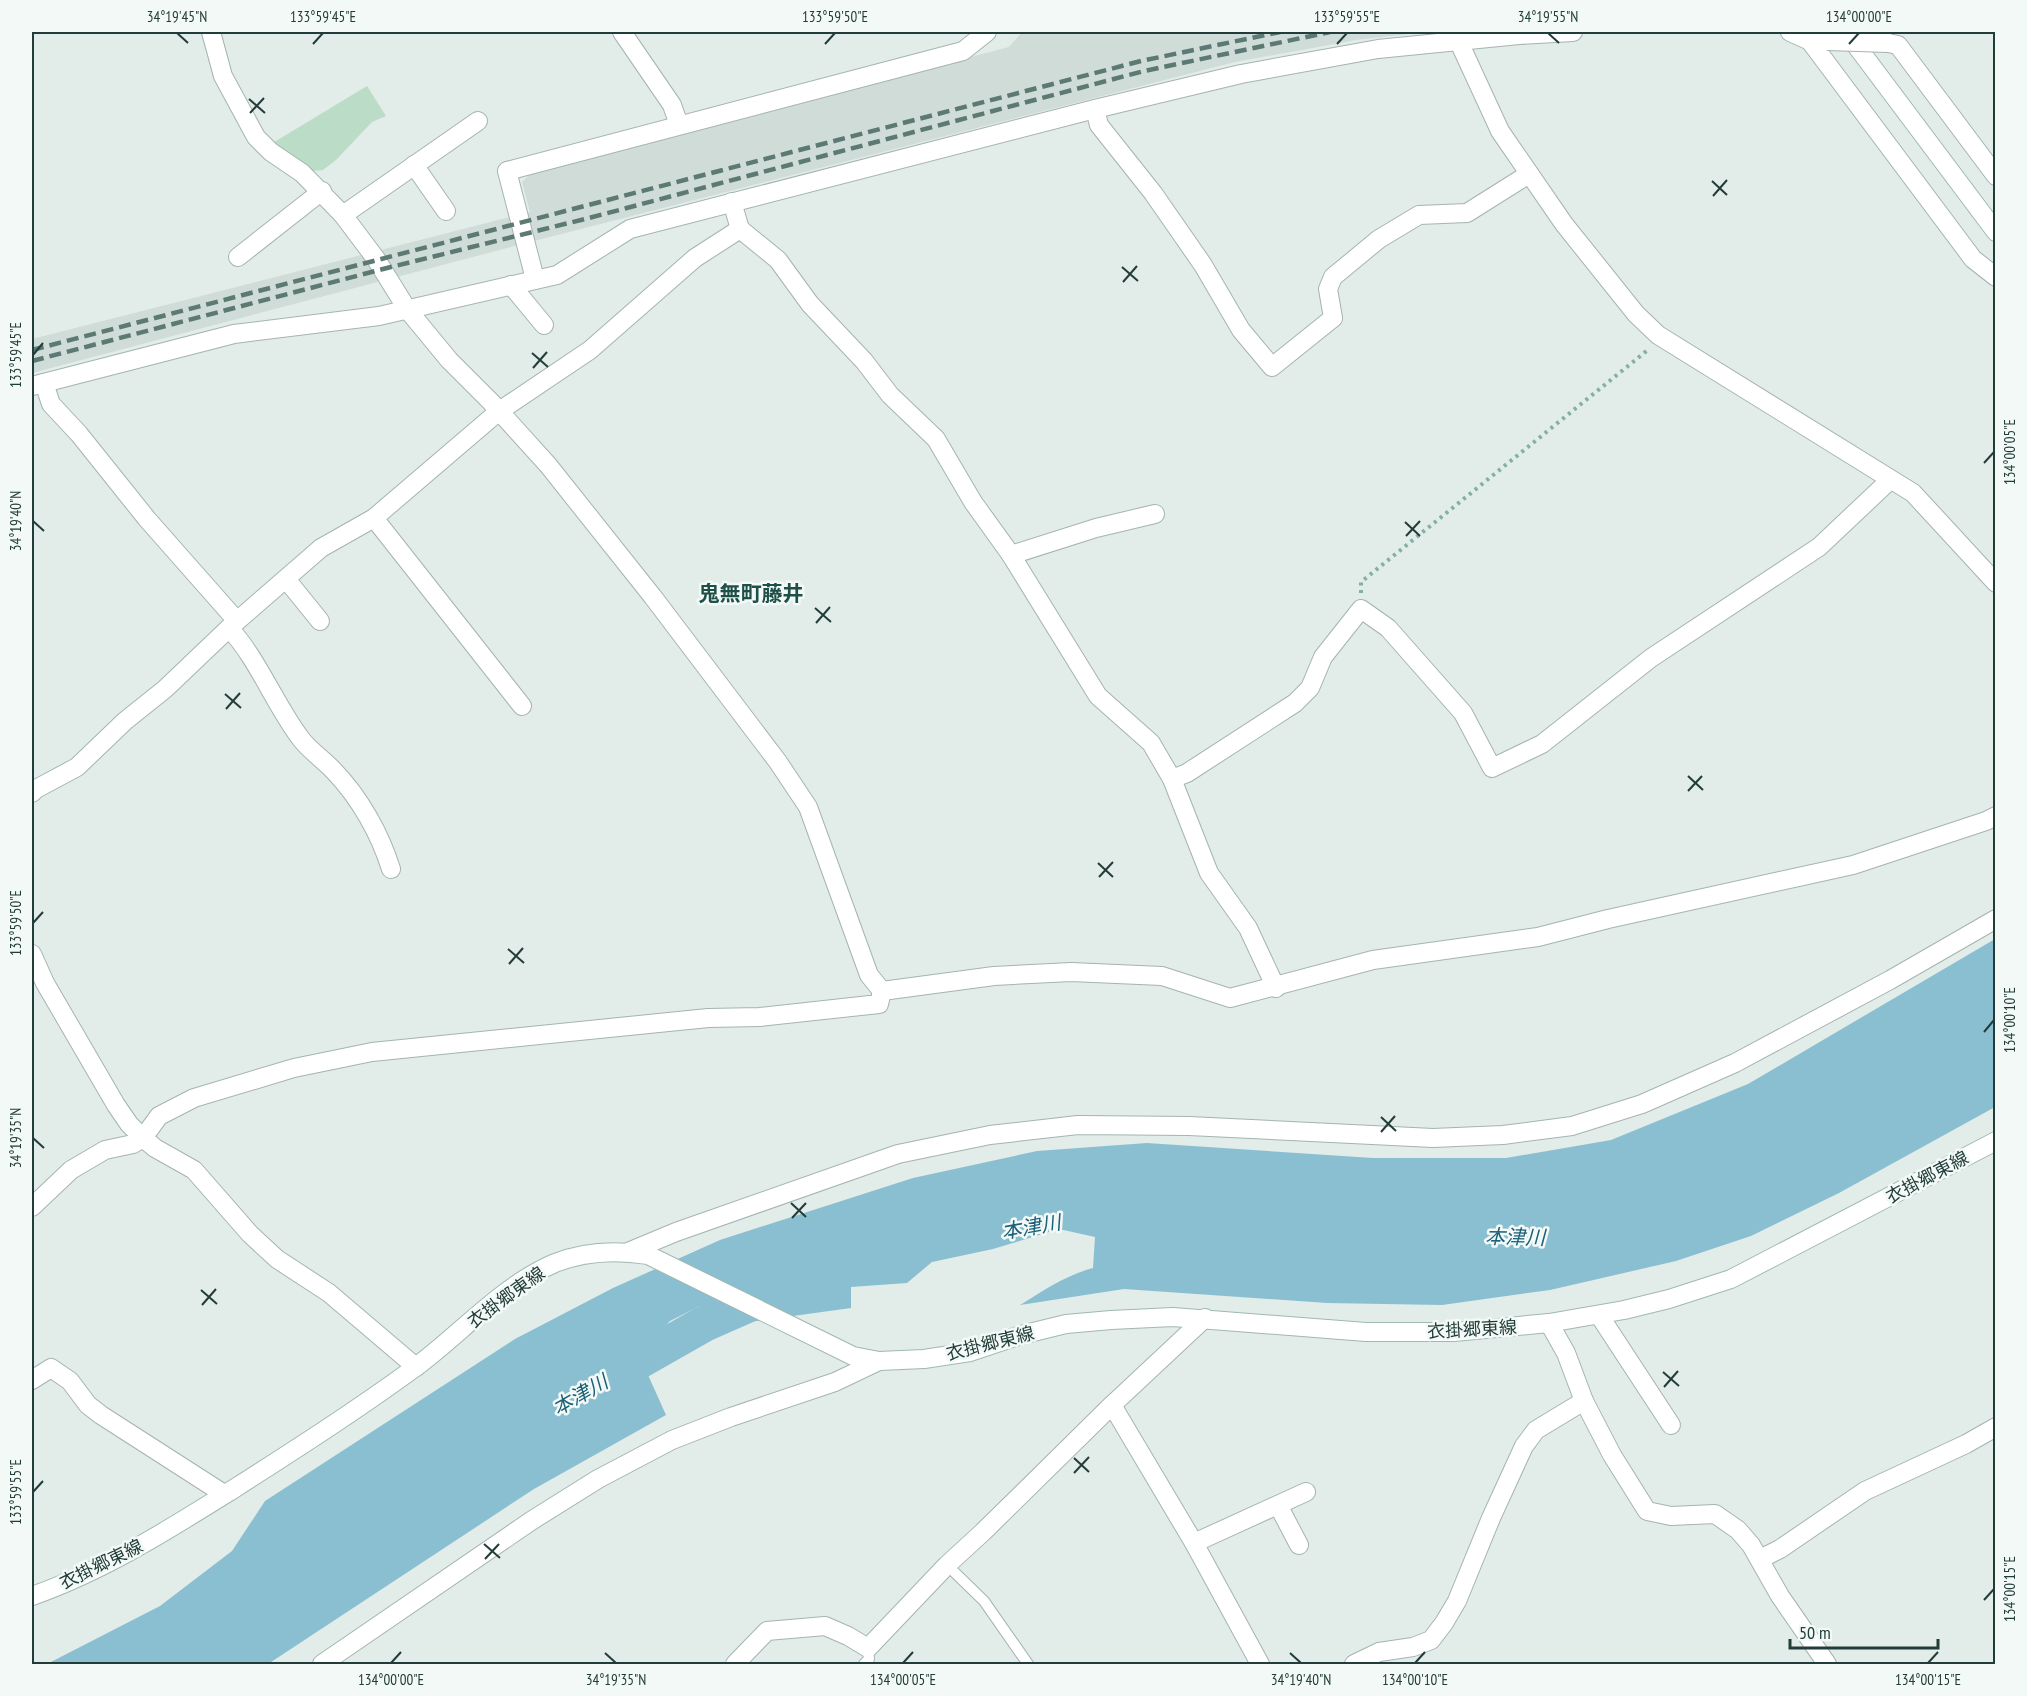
<svg xmlns="http://www.w3.org/2000/svg" width="2027" height="1696" viewBox="0 0 2027 1696" font-family="'PT Sans Narrow','Noto Sans JP',sans-serif">
<rect width="100%" height="100%" fill="#e2ece9"/>
<polygon fill="#d0dcd8" points="1022,32 1426,32 1356,40 1235,62 526,243 32,373 32,339 530,212 522,182 534,170 1009,47"/>
<polygon fill="#bbddc8" points="367,86 386,116 372,122 336,160 323,170 313,171 296,165 271,144"/>
<path fill="#8abfd1" d="M1995,939V1107L1839,1193L1751,1236L1676,1261L1550,1290L1442,1305L1327,1303L1124,1289L1020,1305C1043,1291 1066,1275 1093,1268L1095,1237L1059,1229L993,1249L932,1262L907,1283L851,1287V1308L728,1325L700,1306L670,1321L643,1350L648,1375L666,1415L534,1489L268,1664H47L160,1606L232,1551L265,1501L515,1339L613,1288L720,1240L913,1178L1037,1151L1147,1143L1373,1158H1506L1611,1140L1748,1084Z"/>
<g fill="none" stroke-linecap="round" stroke-linejoin="round">
<polyline stroke="#8abfd1" stroke-width="36" points="602,1382 704,1324 763,1298"/>
<g stroke="#a5b4b1" stroke-width="12">
<g id="lane">
<polyline points="947,1565 984,1601 1028,1664"/>
<polyline points="864,1664 869,1659 868,1648"/>
</g>
</g>
<g stroke="#a5b4b1" stroke-width="20">
<g id="street">
<polyline points="211,32 223,76 256,137 271,152 302,173 343,215 376,259 407,309 449,360 491,402 548,465 653,597 778,762 808,807 869,975 882,991 994,976 1071,972 1162,976 1230,998 1373,960 1538,937 1608,919 1853,865 1986,821 1996,816"/>
<polyline points="622,32 672,105 679,125"/>
<polyline points="1790,32 1810,41 1822,41"/>
<polyline points="1810,41 1973,259 1996,277"/>
<polyline points="1459,42 1500,131 1564,224 1636,314 1658,335 1913,493 1996,583"/>
<polyline points="1888,43 1898,45 1996,176"/>
<polyline points="1095,109 1099,125 1153,193 1203,265 1241,330 1272,367 1333,318 1328,289 1333,277 1379,239 1419,215 1467,213 1529,174"/>
<polyline points="414,165 446,211"/>
<polyline points="732,202 740,229 778,260 810,304 864,361 890,395 936,439 973,502 1011,555 1098,696 1151,743 1172,779 1209,873 1248,928 1276,988"/>
<polyline points="343,215 478,121"/>
<polyline points="238,257 322,191"/>
<polyline points="535,279 507,171 963,51 987,32"/>
<polyline points="511,285 544,325"/>
<polyline points="44,383 51,404 79,434 147,519 237,621"/>
<polyline points="32,386 234,334 379,316 557,275 630,229 1095,109 1241,74 1378,49 1519,35 1573,32"/>
<polyline points="374,518 522,706"/>
<polyline points="1011,555 1096,528 1155,514"/>
<polyline points="286,579 320,621"/>
<path d="M229,628C258,659 275,705 301,739C310,751 324,760 334,771C360,798 380,834 391,869"/>
<polyline points="1172,779 1187,773 1295,703 1310,688 1323,657 1361,609 1388,628 1463,713 1492,768 1542,744 1651,658 1819,547 1890,480"/>
<polyline points="32,793 36,789 77,767 125,721 165,689 229,628 321,548 374,518 498,412 590,350 695,258 740,229"/>
<polyline points="32,954 45,983 116,1105 129,1124 143,1138 155,1148 194,1170 250,1234 277,1259 329,1293 416,1367"/>
<polyline points="32,1207 71,1170 105,1150 133,1144 143,1138 159,1116 194,1098 294,1068 372,1052 708,1018 760,1017 879,1004 882,991"/>
<polyline points="628,1252 676,1232 898,1154 990,1135 1078,1125 1189,1126 1433,1138 1503,1135 1572,1126 1642,1104 1735,1063 1890,980 1996,919"/>
<polyline points="1599,1315 1671,1425"/>
<polyline points="1549,1323 1566,1353 1584,1401 1612,1455 1647,1511 1671,1516 1715,1514 1738,1530 1751,1545 1780,1596 1827,1664"/>
<polyline points="32,1380 51,1368 70,1381 88,1405 101,1415 224,1494"/>
<polyline points="1112,1405 1194,1543 1260,1664"/>
<polyline points="1278,1505 1299,1545"/>
<polyline points="1194,1543 1306,1492"/>
<polyline points="1760,1559 1780,1549 1865,1491 1966,1444 1996,1427"/>
<polyline points="322,1664 531,1521 598,1479 672,1440 731,1417 835,1382 879,1361"/>
<polyline points="735,1664 767,1631 825,1626 848,1636 868,1648 947,1565 983,1532 1112,1405 1205,1318"/>
<polyline points="1354,1664 1379,1652 1413,1647 1431,1640 1444,1623 1457,1601 1491,1518 1524,1446 1536,1430 1584,1401"/>
</g>
</g>
<g stroke="#a1b8b2" stroke-width="20">
<g id="secondary">
<polyline points="1846,32 1996,232"/>
<path d="M32,1596C103,1571 168,1530 232,1490C293,1451 354,1412 413,1369C460,1335 501,1286 555,1263C585,1251 617,1250 648,1255L853,1356L879,1361L924,1359L970,1352L1021,1335L1066,1324L1111,1320L1173,1317L1366,1332H1454L1549,1323L1624,1310L1669,1299L1731,1279L1996,1141"/>
</g>
</g>
<polyline stroke="#83b0a6" stroke-width="4" stroke-dasharray="3 4.5" stroke-linecap="butt" points="1361,593 1361,582 1649,349"/>
<use href="#lane" stroke="#fff" stroke-width="10"/>
<use href="#street" stroke="#fff" stroke-width="18"/>
<use href="#secondary" stroke="#fff" stroke-width="18"/>
<g stroke="#5d7974" stroke-width="4.5" stroke-dasharray="12 6" stroke-linecap="butt">
<polyline points="32,350 1141,61 1280,32"/>
<polyline points="32,361 383,269 589,218 1144,71 1330,32"/>
</g>
<g stroke="#a5b4b1" stroke-width="20" stroke-linecap="butt">
<polyline id="street-bridge" points="1827,41 1888,43"/>
</g>
<use href="#street-bridge" stroke="#fff" stroke-width="18"/>
</g>
<path fill="none" stroke="#223d39" stroke-width="2" d="M177,33L188,43M1548,33L1559,43M313,44L323,33M825,44L835,33M1337,44L1347,33M1849,44L1859,33M249,99L265,113M250,113L264,98M1712,181L1727,195M1713,196L1727,180M1122,267L1138,281M1123,282L1137,266M532,353L548,367M33,355L43,343M533,368L547,352M1984,463L1994,452M33,521L44,531M1405,522L1420,536M1406,536L1420,521M815,608L831,622M816,623L830,607M225,694L241,708M226,709L240,693M1688,776L1703,790M1688,791L1702,776M1098,863L1113,877M1099,877L1113,862M33,923L43,912M508,949L524,963M509,964L523,948M1984,1032L1994,1020M1381,1117L1396,1131M1381,1132L1395,1116M33,1138L44,1148M791,1203L806,1217M792,1218L806,1203M201,1290L217,1304M202,1305L216,1289M1663,1372L1679,1386M1664,1387L1678,1371M1074,1458L1089,1472M1074,1473L1089,1457M33,1492L43,1481M484,1544L500,1558M485,1559L499,1544M1984,1600L1994,1589M605,1653L616,1663M1290,1653L1301,1663M391,1663L401,1652M903,1663L913,1652M1415,1663L1425,1652M1928,1663L1938,1652"/>
<g text-anchor="middle" dominant-baseline="central" stroke-width="5" stroke-linejoin="round" paint-order="stroke">
<g font-size="18" fill="#223d39" stroke="#f3f9f6">
<text transform="translate(1927 1177) rotate(-28)">衣掛郷東線</text>
<text transform="translate(506 1297) rotate(-36)">衣掛郷東線</text>
<text transform="translate(1472 1329) rotate(-3)">衣掛郷東線</text>
<text transform="translate(990 1343) rotate(-14)">衣掛郷東線</text>
<text transform="translate(101 1564) rotate(-26)">衣掛郷東線</text>
</g>
<g font-size="20" font-style="italic" fill="#1c6079" stroke="#f3f9f6">
<text transform="translate(1031 1227) rotate(-10)">本津川</text>
<text transform="translate(1515 1237) rotate(1)">本津川</text>
<text transform="translate(580 1395) rotate(-30)">本津川</text>
</g>
<g font-size="21" font-weight="bold" fill="#1e5049" stroke="#f3f9f6">
<text x="751" y="593">鬼無町藤井</text>
</g>
</g>
<rect width="2027" height="1696" fill="none" stroke="#f3f9f6" stroke-width="66"/>
<path d="M1790 1639v9h148v-9" fill="none" stroke="#223d39" stroke-width="3"/>
<text x="1799" y="1639" font-size="18" fill="#223d39" stroke="#f3f9f6" stroke-width="4.5" paint-order="stroke">50 m</text>
<rect x="33" y="33" width="1961" height="1630" fill="none" stroke="#223d39" stroke-width="2"/>
<g font-size="15" text-anchor="middle" fill="#223d39">
<text x="177" y="22">34°19'45"N</text>
<text x="323" y="22">133°59'45"E</text>
<text x="835" y="22">133°59'50"E</text>
<text x="1347" y="22">133°59'55"E</text>
<text x="1548" y="22">34°19'55"N</text>
<text x="1859" y="22">134°00'00"E</text>
<text transform="translate(16 355) rotate(-90)" y="5">133°59'45"E</text>
<text transform="translate(2010 452) rotate(-90)" y="5">134°00'05"E</text>
<text transform="translate(16 521) rotate(-90)" y="5">34°19'40"N</text>
<text transform="translate(16 923) rotate(-90)" y="5">133°59'50"E</text>
<text transform="translate(2010 1020) rotate(-90)" y="5">134°00'10"E</text>
<text transform="translate(16 1138) rotate(-90)" y="5">34°19'35"N</text>
<text transform="translate(16 1492) rotate(-90)" y="5">133°59'55"E</text>
<text transform="translate(2010 1589) rotate(-90)" y="5">134°00'15"E</text>
<text x="391" y="1685">134°00'00"E</text>
<text x="616" y="1685">34°19'35"N</text>
<text x="903" y="1685">134°00'05"E</text>
<text x="1301" y="1685">34°19'40"N</text>
<text x="1415" y="1685">134°00'10"E</text>
<text x="1928" y="1685">134°00'15"E</text>
</g>
</svg>
